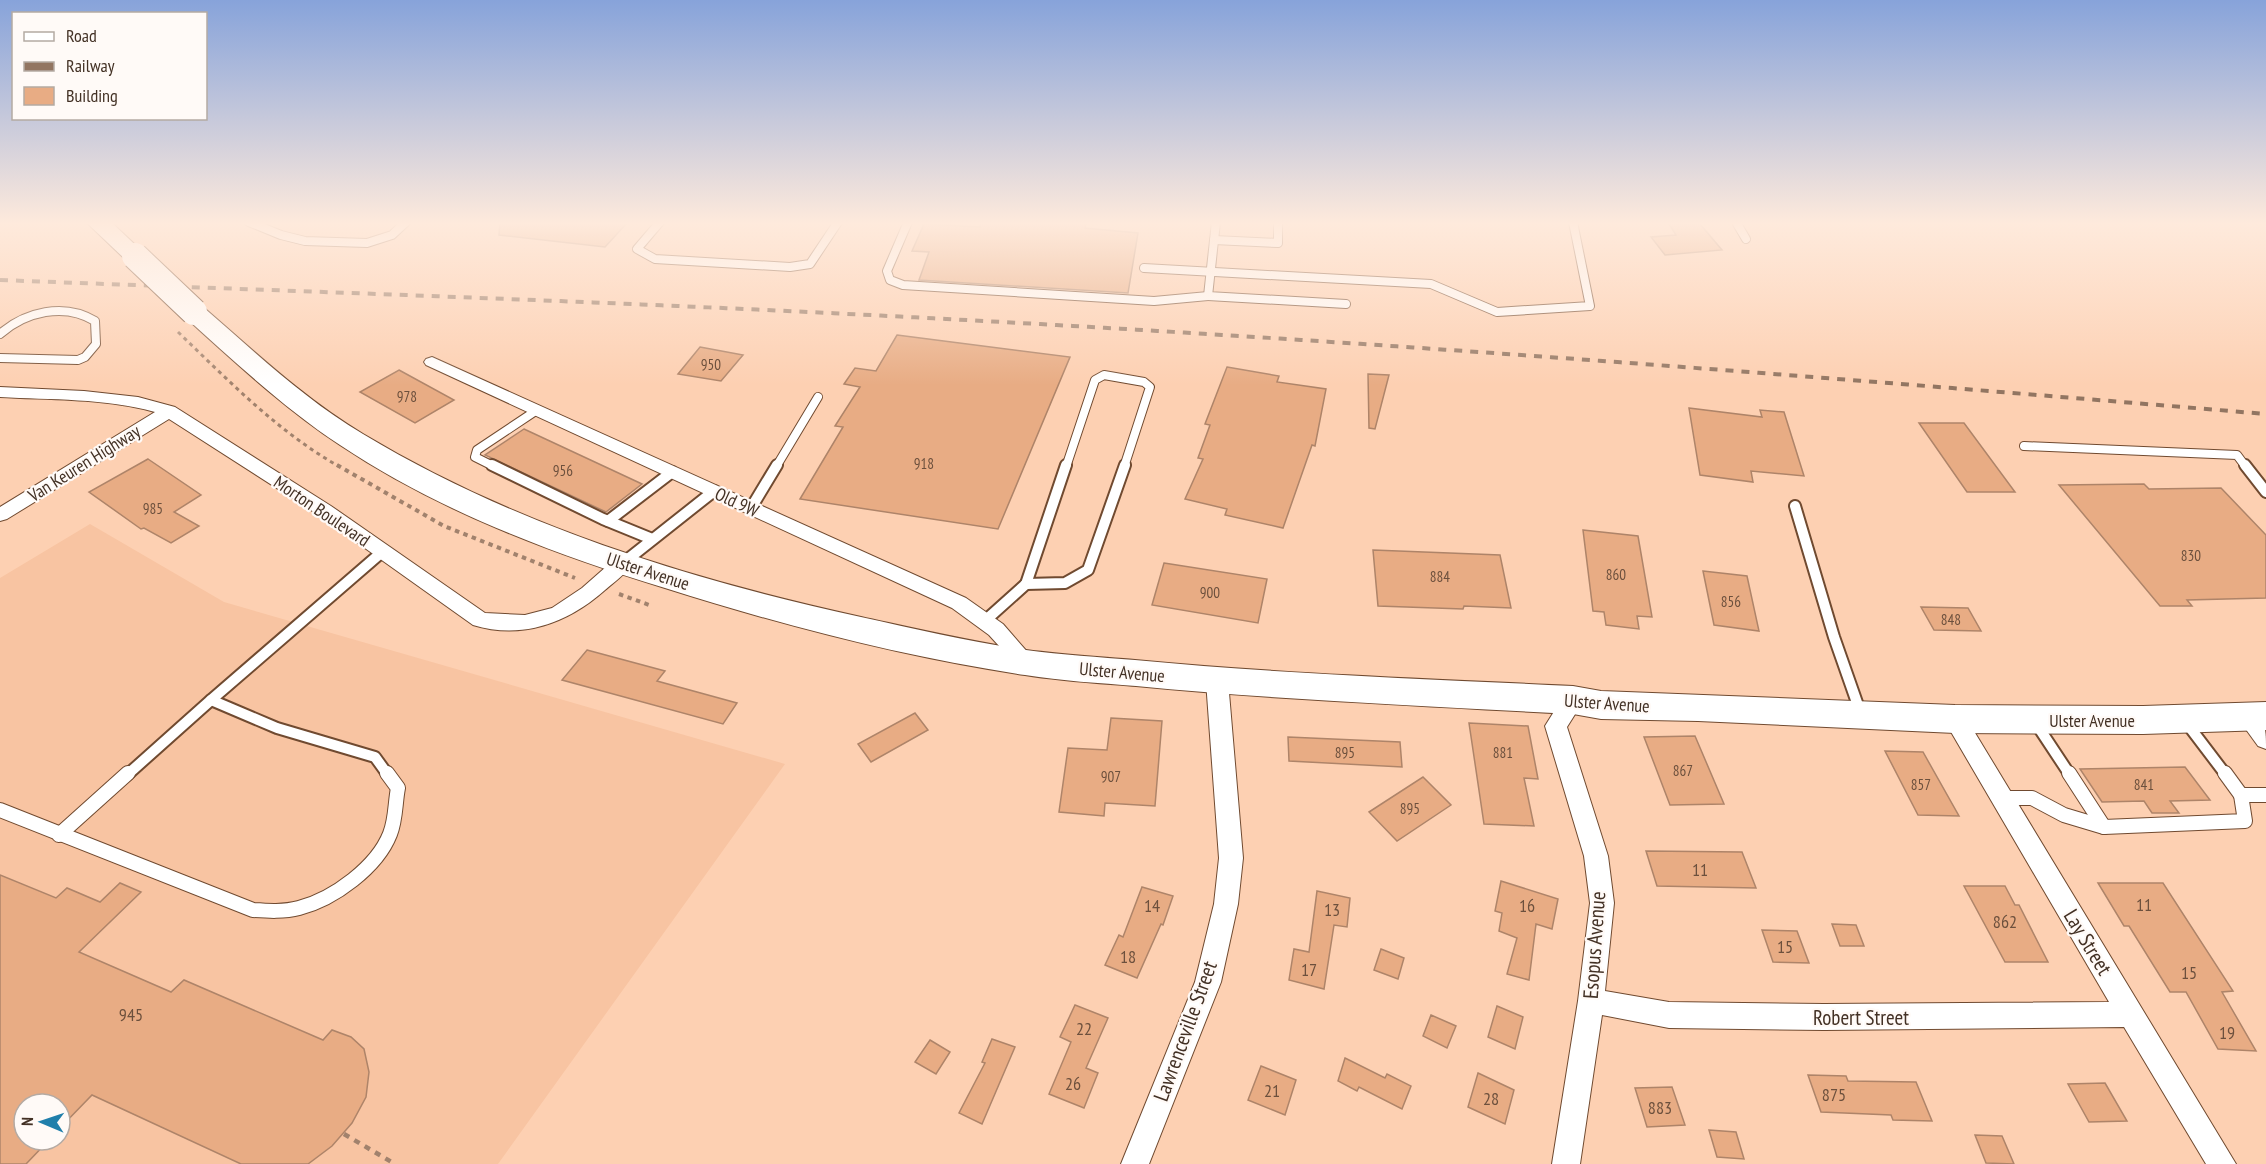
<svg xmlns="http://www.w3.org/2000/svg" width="2266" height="1164" viewBox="0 0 2266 1164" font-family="'PT Sans Narrow',sans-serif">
<rect width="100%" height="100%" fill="#fdd0b2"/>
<path fill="#f8c4a2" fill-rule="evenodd" d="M90,524L224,602L785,764L498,1164H0V578ZM24,1104H60V1140H24Z"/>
<g fill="#e8ac84" stroke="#ae8469" stroke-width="1.5">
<polygon points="500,222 628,222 605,247 499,235"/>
<polygon points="981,222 1086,223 1085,228 1138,233 1128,293 919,280 929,252 912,251 924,224 980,227"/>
<polygon points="1669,224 1700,224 1722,250 1665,255 1651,237 1676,235"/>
<polygon points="897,335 1070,357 998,529 800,499 843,427 835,426 860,387 844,384 855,368 876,371"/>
<polygon points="700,347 743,355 721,381 678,374"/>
<polygon points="1227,367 1279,376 1277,382 1326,389 1315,446 1312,445 1283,528 1225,515 1227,509 1185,499 1203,459 1198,458 1210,425 1205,424"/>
<polygon points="399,370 454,400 415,423 360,392"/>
<polygon points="1368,374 1389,375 1375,429 1369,428"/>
<polygon points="1689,408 1762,417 1760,410 1784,412 1804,476 1751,471 1753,482 1700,475"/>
<polygon points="1919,423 1964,423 2015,492 1967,492"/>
<polygon points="524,429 642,484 606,512 485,455"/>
<polygon points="148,459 201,495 174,512 199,526 171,543 144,528 141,529 89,492"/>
<polygon points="2144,484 2149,489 2221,488 2266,535 2266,598 2187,600 2192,606 2160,606 2059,485"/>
<polygon points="1583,530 1638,536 1652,617 1637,616 1639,629 1606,625 1604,612 1593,611"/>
<polygon points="1373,550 1500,555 1511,608 1464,606 1463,609 1378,606"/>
<polygon points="1164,563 1267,579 1258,623 1152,605"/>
<polygon points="1703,571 1747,576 1759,631 1714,625"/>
<polygon points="1921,607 1968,608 1981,631 1934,630"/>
<polygon points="587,650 665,671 657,681 737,703 723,724 562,680"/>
<polygon points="915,713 928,730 871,762 858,744"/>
<polygon points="1111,718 1162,721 1155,806 1105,803 1104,816 1059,812 1068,748 1107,750"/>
<polygon points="1469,723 1528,726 1538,779 1524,778 1534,826 1484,824"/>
<polygon points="1695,736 1724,804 1670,805 1644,737"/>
<polygon points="1288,737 1400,742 1402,767 1289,761"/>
<polygon points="1885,751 1923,752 1959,816 1918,815"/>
<polygon points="2185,767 2210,800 2170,801 2179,813 2152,813 2144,801 2102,802 2080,769"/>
<polygon points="1423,777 1451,805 1397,841 1369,812"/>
<polygon points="1646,851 1742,852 1756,888 1657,886"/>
<polygon points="0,875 56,898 67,888 100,902 120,883 141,892 79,952 171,992 184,980 323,1040 332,1030 351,1037 364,1049 369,1072 366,1097 352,1123 332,1146 308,1164 241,1164 92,1095 60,1128 60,1104 24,1104 24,1140 49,1140 26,1164 0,1164"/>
<polygon points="1501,881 1558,899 1552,929 1536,924 1529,980 1507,974 1517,938 1499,931 1502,913 1495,911"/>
<polygon points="2098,883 2163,883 2233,991 2222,992 2256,1051 2218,1049 2186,992 2170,992 2129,926 2124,926"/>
<polygon points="1964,886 2005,886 2015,905 2019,905 2048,962 2005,962"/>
<polygon points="1142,887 1173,896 1163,925 1161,924 1137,978 1105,965 1119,935 1123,937"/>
<polygon points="1317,891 1350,898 1347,927 1334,925 1324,989 1289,980 1294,949 1309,952"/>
<polygon points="1832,924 1856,925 1864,946 1840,946"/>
<polygon points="1762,930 1797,931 1809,963 1773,962"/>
<polygon points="1381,949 1404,958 1398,979 1374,970"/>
<polygon points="1075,1005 1108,1018 1086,1068 1098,1073 1084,1108 1049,1094 1071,1042 1060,1037"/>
<polygon points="1497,1006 1523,1017 1515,1049 1488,1037"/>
<polygon points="1431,1015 1456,1026 1447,1048 1423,1036"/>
<polygon points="992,1039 1015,1047 982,1124 959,1113 985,1063 982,1062"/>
<polygon points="930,1040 950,1052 936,1074 915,1062"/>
<polygon points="1345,1058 1385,1078 1387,1074 1411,1086 1402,1109 1359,1087 1357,1091 1338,1081"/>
<polygon points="1261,1066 1296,1080 1285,1115 1248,1100"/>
<polygon points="1478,1073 1514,1090 1505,1124 1468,1107"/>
<polygon points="1808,1075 1846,1076 1848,1081 1916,1082 1932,1121 1893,1120 1891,1115 1821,1112"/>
<polygon points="2105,1083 2127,1121 2089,1122 2068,1084"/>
<polygon points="1672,1087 1685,1125 1647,1127 1635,1088"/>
<polygon points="1709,1130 1736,1132 1744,1159 1717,1157"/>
<polygon points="1975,1135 2002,1136 2014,1164 1986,1163"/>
</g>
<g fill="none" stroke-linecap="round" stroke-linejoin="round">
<g stroke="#704a30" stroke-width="10">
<g id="service-far2">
<polyline points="249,222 281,235 305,241 367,243 392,235 406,222"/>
<polyline points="660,222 637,249 655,259 790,267 810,264 838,222"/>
<polyline points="908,222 887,271 890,280 903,285 1154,301 1208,296"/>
<polyline points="1216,222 1208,296 1346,304"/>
<polyline points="1736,222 1746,239"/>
<polyline points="1214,240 1278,243 1278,222"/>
<polyline points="1144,268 1431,284 1497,312 1590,306 1573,222"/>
<path d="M0,334C25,312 64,302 95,321L96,344L85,357L78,360L0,358"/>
<polyline points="2024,446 2237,455 2246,467"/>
<polyline points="495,467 475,457 477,450 537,410"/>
<polyline points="776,467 818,397"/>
<polyline points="1066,467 1095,380 1104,375 1144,382 1150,387 1124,467"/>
</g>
</g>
<g stroke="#704a30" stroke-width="14">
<g id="service-far1">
<polyline points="492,465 603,519 652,539"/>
<polyline points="2245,465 2266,492"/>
<polyline points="1795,506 1834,637 1861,714"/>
<polyline points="751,508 777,465"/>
<polyline points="608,521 672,472"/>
<polyline points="382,552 211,700 277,728 375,757 388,775"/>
<polyline points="623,563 714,491"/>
<polyline points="1026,584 1066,465"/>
<polyline points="1026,584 1065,583 1088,570 1125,465"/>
<polyline points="987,619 1026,584"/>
<polyline points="2185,721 2226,775"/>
<polyline points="2035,722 2070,775"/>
<polyline points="127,775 211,700"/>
</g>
</g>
<g stroke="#704a30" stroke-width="16">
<g id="service">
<polyline points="2069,773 2104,827"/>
<polyline points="2225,773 2241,795"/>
<polyline points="2001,798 2032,798 2064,815 2104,827 2245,821 2241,795 2266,795"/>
<path d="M0,810L253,910C268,911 284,912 299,908C334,899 377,867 390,834C396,819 395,803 398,788L387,773"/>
<polyline points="59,835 128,773"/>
</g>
</g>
<g stroke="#704a30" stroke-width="2">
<g id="minor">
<polygon points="432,357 966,598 1003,624 1037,663 1034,669 1027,671 1020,669 989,635 952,608 426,365 424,362 426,359"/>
<path d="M0,387L84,391L138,397L175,407L331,506L485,613L525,615L552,608L582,588L615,559L622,557L629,559L632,564C626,574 614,582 605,590C568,623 522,640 473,625L317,514L169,419L7,519L0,521V507L155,412C105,398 51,400 0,397Z"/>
<polygon points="1217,673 1224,675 1228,681 1243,858 1238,904 1221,982 1149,1164 1121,1164 1195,982 1214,904 1219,858 1206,681 1210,675"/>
<polygon points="1573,692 1581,694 1584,700 1567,727 1608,856 1614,903 1605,991 1669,1002 1824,1004 2109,1002 1947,725 1944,719 1947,713 1955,710 1963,713 2236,1164 2206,1164 2124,1027 1824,1030 1669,1028 1602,1015 1580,1164 1552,1164 1578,1001 1590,903 1584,856 1545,726 1565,694"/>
<path d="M2248,708C2266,715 2266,731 2266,749L2258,746L2237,717L2240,711Z"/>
</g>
</g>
<g stroke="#704a30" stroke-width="2">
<g id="primary">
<polygon points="86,222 111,222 147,256 143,261 135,263 127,261"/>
<path d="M194,305L203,307C254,351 304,399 363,434C516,526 688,579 861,617C916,629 971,642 1026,650C1062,655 1099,657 1135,660C1281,674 1427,679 1573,686L1601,691L1955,705L2143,706L2266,702V730L2143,734L1955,733L1698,721L1601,719L1573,714C1427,706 1281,700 1136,686C1099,683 1062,681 1025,675C903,657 782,625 665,588C553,554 437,510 340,445C284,408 235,362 185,317L182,312L185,307Z"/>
</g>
</g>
<path stroke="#a1826d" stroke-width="3" stroke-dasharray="4 4" stroke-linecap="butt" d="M178,332C229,381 278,432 340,467"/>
<g stroke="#a1826d" stroke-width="4" stroke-dasharray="4.5 4.5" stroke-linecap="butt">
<polyline points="337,465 444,526 575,578"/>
<polyline points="619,594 652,606"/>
</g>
<polyline stroke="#a1826d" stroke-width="4.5" stroke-dasharray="6 6" stroke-linecap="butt" points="344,1134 395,1164"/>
<use href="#service-far2" stroke="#fff" stroke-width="8"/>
<use href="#service-far1" stroke="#fff" stroke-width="10"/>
<use href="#service" stroke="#fff" stroke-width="14"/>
<use href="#minor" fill="#fff" fill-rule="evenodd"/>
<use href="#primary" fill="#fff" fill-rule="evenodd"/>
<path stroke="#927561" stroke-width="4" stroke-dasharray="8 8" stroke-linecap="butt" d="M0,280C315,292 631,302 946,319C1387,342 1826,377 2266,414"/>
<g stroke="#704a30" stroke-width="28" stroke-linecap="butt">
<polyline id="primary-bridge" points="135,256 194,312"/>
</g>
<use href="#primary-bridge" stroke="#fff" stroke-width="26"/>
</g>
<linearGradient id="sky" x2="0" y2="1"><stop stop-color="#87a3da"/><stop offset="0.58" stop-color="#feeadc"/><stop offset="1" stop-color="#feeadc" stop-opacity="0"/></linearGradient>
<rect width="2266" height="385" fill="url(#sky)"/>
<g text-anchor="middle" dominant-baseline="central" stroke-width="4.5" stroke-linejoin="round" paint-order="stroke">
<g font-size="15" fill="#6c503d">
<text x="711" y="364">950</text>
<text x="407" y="396">978</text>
<text x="924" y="463">918</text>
<text x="563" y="470">956</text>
<text x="153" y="508">985</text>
<text x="2191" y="555">830</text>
<text x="1616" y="574">860</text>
<text x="1440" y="576">884</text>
<text x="1210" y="592">900</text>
<text x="1731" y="601">856</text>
<text x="1951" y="619">848</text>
<text x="1345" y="752">895</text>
<text x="1503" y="752">881</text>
<text x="1683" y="770">867</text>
<text x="1111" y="776">907</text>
<text x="1921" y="784">857</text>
<text x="2144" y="784">841</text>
<text x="1410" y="808">895</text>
</g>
<g font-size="18" fill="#433125" stroke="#fffaf7">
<text transform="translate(84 463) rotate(-32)">Van Keuren Highway</text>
<text transform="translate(737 502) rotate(25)">Old 9W</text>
<text transform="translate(322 511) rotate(34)">Morton Boulevard</text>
<text transform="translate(648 571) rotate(18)">Ulster Avenue</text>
<text transform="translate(1122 672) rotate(5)">Ulster Avenue</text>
<text transform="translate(1607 703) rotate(4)">Ulster Avenue</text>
<text x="2092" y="720">Ulster Avenue</text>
</g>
<g font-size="18" fill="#6c503d">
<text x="1700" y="869">11</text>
<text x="2144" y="904">11</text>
<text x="1152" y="905">14</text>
<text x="1527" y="905">16</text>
<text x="1332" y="909">13</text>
<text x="2005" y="921">862</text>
<text x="1785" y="946">15</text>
<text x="1128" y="956">18</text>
<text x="1309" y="969">17</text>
<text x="2189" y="972">15</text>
<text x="131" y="1014">945</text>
<text x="1084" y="1028">22</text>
<text x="2227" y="1032">19</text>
<text x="1073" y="1083">26</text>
<text x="1272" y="1090">21</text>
<text x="1834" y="1094">875</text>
<text x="1491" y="1098">28</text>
<text x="1660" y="1107">883</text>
</g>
<g font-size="21" fill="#433125" stroke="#fffaf7">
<text transform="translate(2088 942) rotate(59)">Lay Street</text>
<text transform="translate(1594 945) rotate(-86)">Esopus Avenue</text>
<text x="1861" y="1017">Robert Street</text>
<text transform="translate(1185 1031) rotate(-70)">Lawrenceville Street</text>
</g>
</g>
<rect x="12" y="12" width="195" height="108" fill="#fffaf7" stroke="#b4aaa3" stroke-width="1.5"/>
<rect x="24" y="32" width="30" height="9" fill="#ffffff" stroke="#b4aaa3" stroke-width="1.5"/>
<text x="66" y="42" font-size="18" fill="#433125">Road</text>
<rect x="24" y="62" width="30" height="9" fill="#927561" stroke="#b4aaa3" stroke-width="1.5"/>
<text x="66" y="72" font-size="18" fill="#433125">Railway</text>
<rect x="24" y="87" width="30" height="18" fill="#e8ac84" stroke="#b4aaa3" stroke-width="1.5"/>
<text x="66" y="102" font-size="18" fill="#433125">Building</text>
<g transform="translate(42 1122) rotate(272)"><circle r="28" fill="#fffaf7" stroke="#b4aaa3" stroke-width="1.5"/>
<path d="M0-4.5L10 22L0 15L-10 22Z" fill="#207fab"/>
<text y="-9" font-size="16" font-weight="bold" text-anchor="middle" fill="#433125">N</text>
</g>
</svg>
